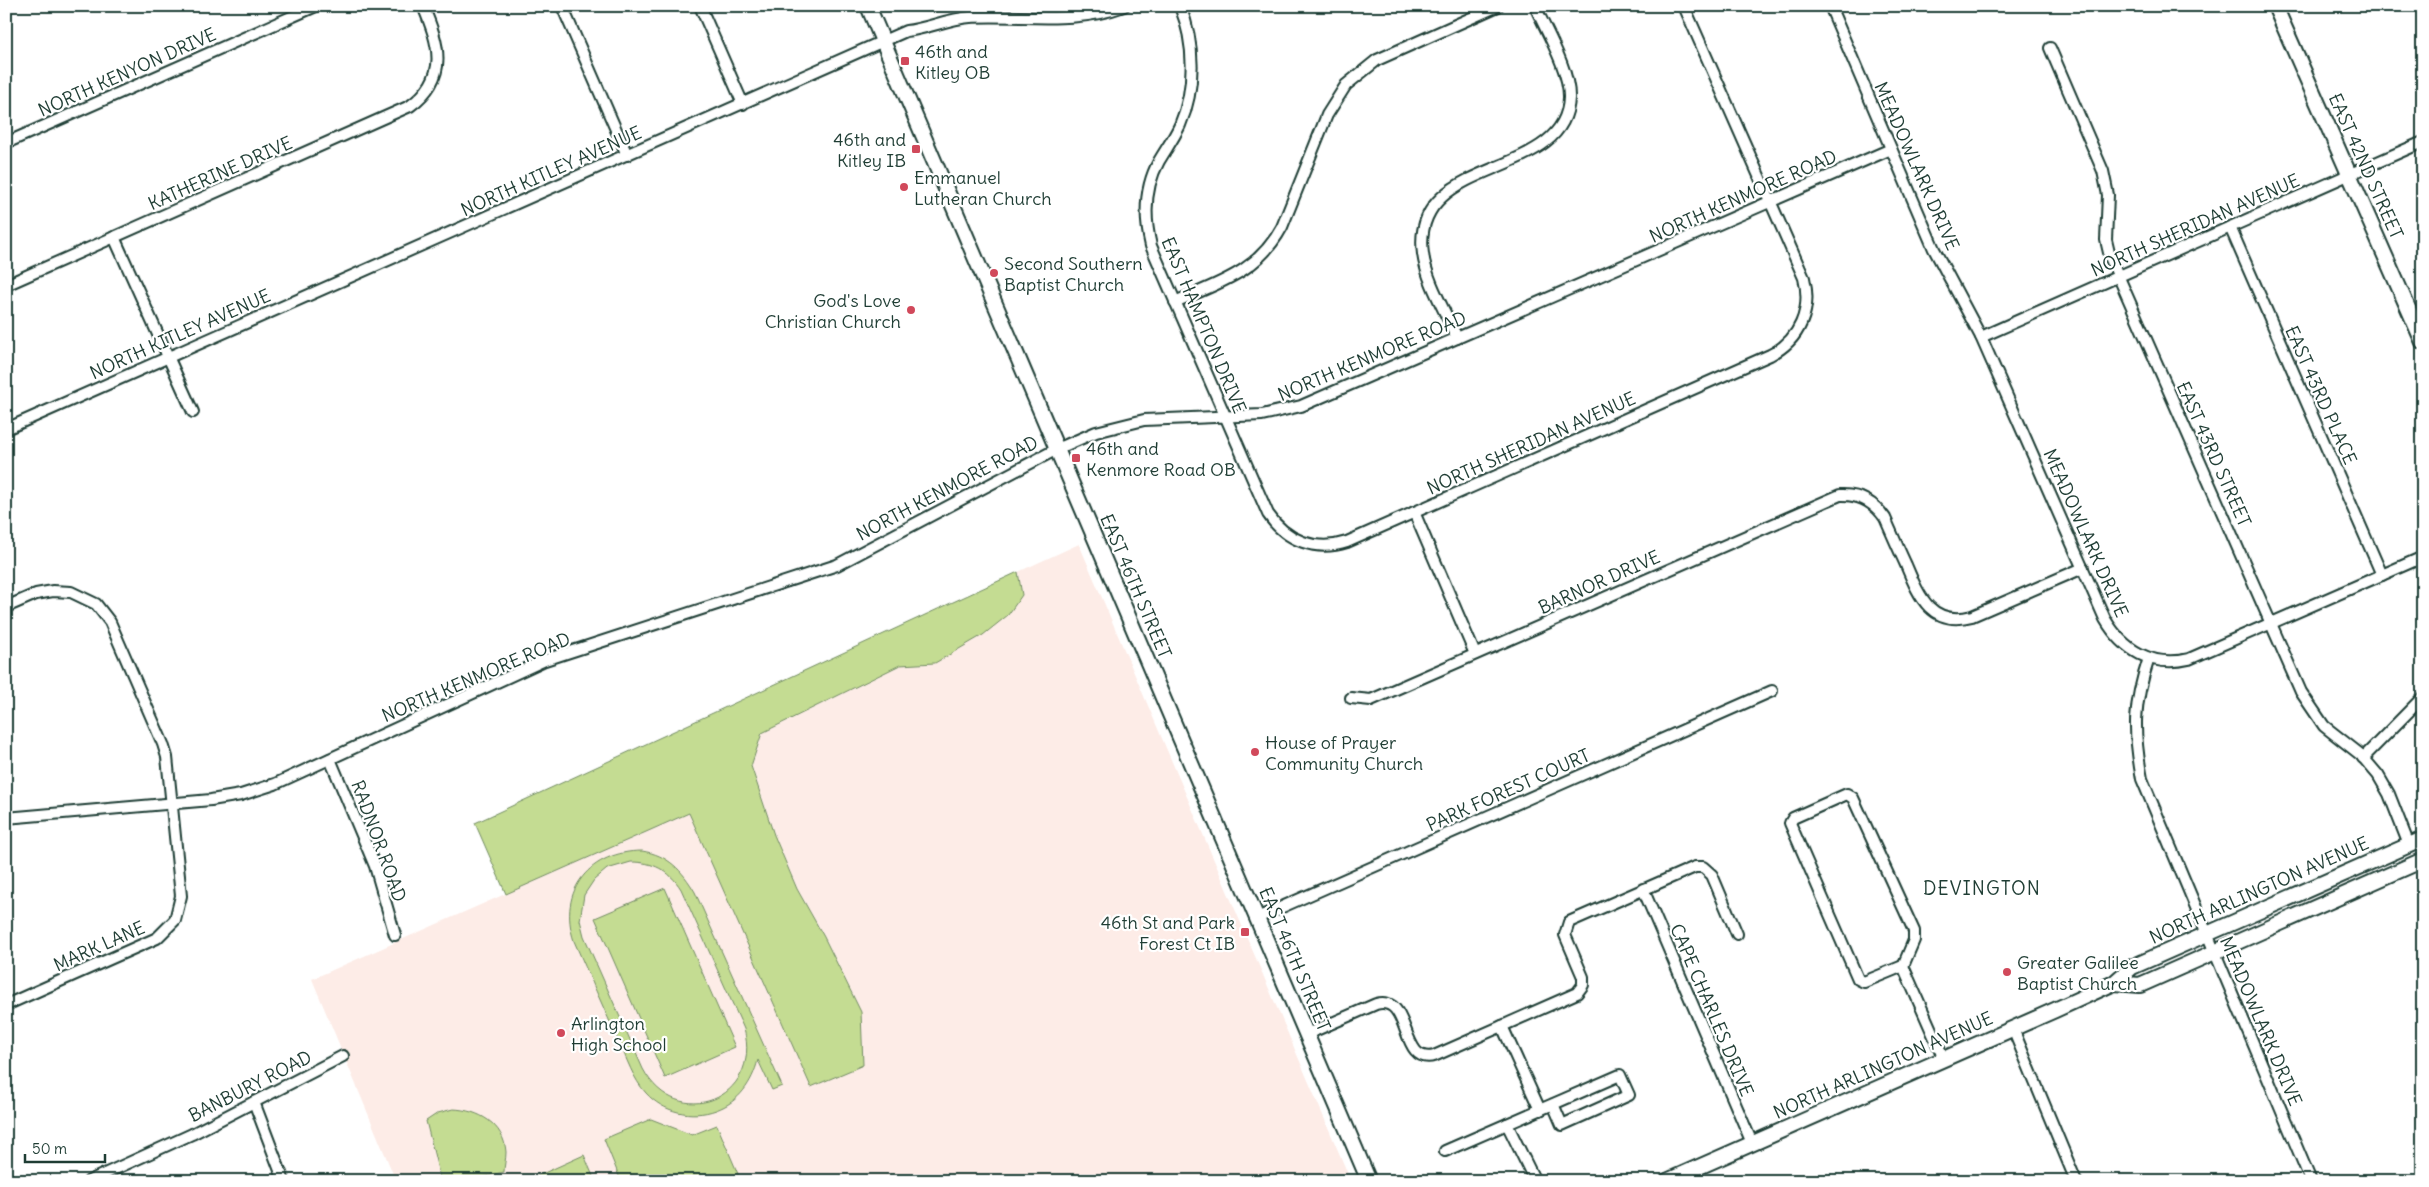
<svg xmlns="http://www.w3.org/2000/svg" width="2429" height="1187" viewBox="0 0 2429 1187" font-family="Delius,sans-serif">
<rect width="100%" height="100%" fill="#fff"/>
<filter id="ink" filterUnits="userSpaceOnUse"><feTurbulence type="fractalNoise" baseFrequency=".02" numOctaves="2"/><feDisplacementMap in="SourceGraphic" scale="10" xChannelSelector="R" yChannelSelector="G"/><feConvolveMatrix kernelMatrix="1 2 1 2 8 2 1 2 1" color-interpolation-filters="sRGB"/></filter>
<g filter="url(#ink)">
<polygon fill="#fdece7" points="1079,544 1351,1181 396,1181 312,979 689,813 811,1086 861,1012 824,937 797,889 774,835 751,765 762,733 900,665 935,663 1022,595 1018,572"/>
<g fill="#c4dc92" stroke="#728c63" fill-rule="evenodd">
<polygon points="1018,572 1022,595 1008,615 983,635 935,663 900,665 762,733 751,766 774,835 797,889 824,937 861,1012 863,1065 811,1087 689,813 506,894 475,823"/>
<path d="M642,851C668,855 682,870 695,892L782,1086L772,1090L758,1060C752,1083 739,1102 716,1110C691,1119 663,1112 646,1093C633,1079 627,1059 619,1042C604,1009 589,975 574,941C557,890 591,851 642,851ZM631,862C653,862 669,870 681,889L744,1029C763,1099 677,1133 643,1069L584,936L580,920L584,895L594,880L607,869Z"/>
<polygon points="665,888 735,1047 665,1078 595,918"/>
<path d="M453,1109C479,1110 504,1124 506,1152C506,1159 504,1166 504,1172C490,1175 450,1186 440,1178L426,1121L438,1113Z"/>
<polygon points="651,1119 692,1135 717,1125 741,1181 621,1181 604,1139"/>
<polygon points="584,1155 595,1181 534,1181 533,1178"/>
</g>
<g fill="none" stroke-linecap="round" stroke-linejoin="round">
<g stroke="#1f3d34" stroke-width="14">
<g id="street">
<polyline points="562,6 627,155"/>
<polyline points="700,6 743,104"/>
<path d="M1180,6C1195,43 1196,88 1180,125C1174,138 1166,149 1159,161C1144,188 1144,217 1151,246L1268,514C1286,541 1316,552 1347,542L1770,355C1800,340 1812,310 1804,278L1684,6"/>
<path d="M1830,6L1934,249L1981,337L2105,619C2123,650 2152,668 2189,659L2423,557"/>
<polyline points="2050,48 2103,171 2108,195 2106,240 2110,257 2301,692 2324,726 2361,755 2378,775 2389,794 2409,845"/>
<polyline points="6,143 316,6"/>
<polyline points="2230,227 2382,575"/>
<polyline points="114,237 193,412"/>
<path d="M6,285L410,106C450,77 439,44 423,6"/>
<path d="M1175,302C1219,283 1258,272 1282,227L1327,115L1346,85L1377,60L1498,6"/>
<polyline points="1981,337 2423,142"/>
<path d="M1457,338C1446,312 1427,283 1423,254C1409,154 1566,182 1569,98C1570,71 1546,31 1535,6"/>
<path d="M6,429L906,31C926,29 947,19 970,17C1023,14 1073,25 1124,6"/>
<polyline points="1414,512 1475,654"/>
<polyline points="6,607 36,594 53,591 71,592 96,604 110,622 163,744 167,757 181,896 175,920 157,938 6,1005"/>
<path d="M2149,658C2133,706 2133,730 2142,779L2311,1181"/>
<path d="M1351,698L1371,700L1840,495C1860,494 1874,502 1885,518C1892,534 1899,550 1906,565C1919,596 1931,627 1972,616L2083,568"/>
<polyline points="2363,758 2423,697"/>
<polyline points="330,759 375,866 395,935"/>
<polygon points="1847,794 1853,798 1914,931 1914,940 1903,966 1864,982 1858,979 1790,823 1793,818"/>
<polyline points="6,818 211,800 241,795 275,784 545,660 837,565 1057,449 1096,432 1144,420 1262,415 1301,406 1891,149"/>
<polyline points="1643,889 1752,1143"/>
<polyline points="1257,918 1772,691"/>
<polyline points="1903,966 1944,1059"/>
<polyline points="1502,1026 1540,1110"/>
<polyline points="2013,1029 2076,1181"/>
<path d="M1307,1034L1376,1004C1412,994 1399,1065 1434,1056L1577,993L1583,985V977L1565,935L1569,922L1695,867H1703L1712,875L1737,934"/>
<polyline points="254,1102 284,1181"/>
<polyline points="1507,1124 1535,1181"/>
<polyline points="1445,1151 1620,1075 1629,1095 1562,1125 1553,1104"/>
<polyline points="89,1181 192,1134 343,1056"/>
</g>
</g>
<g stroke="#1f3d34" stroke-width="18">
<g id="secondary">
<polyline points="868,6 1369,1181"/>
<polyline points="2275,6 2423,342"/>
<polyline points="2114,983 2140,985 2423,860"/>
<polyline points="1667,1181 2055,1010 2114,983 2132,967 2423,839"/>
</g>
</g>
<use href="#street" stroke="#fff" stroke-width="10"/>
<use href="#secondary" stroke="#fff" stroke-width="14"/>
</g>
</g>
<g fill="#d1495b" stroke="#fff" stroke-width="2">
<rect x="900" y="56" width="10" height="10" rx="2.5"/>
<rect x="911" y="144" width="10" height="10" rx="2.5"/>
<circle cx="904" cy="187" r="5"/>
<circle cx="994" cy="273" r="5"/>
<circle cx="911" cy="310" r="5"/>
<rect x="1071" y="453" width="10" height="10" rx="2.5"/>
<circle cx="1255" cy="752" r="5"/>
<rect x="1240" y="927" width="10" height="10" rx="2.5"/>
<circle cx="2007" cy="972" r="5"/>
<circle cx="561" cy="1033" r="5"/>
</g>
<g text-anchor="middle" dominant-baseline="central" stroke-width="4.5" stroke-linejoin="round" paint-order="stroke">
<g font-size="18" fill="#1f3d34" stroke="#fff" text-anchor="start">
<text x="915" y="51">46th and<tspan x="915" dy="21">Kitley OB</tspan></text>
<text x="906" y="139" text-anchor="end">46th and<tspan x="906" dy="21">Kitley IB</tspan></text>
<text x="914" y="177">Emmanuel<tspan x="914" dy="21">Lutheran Church</tspan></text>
<text x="1004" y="263">Second Southern<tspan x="1004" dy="21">Baptist Church</tspan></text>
<text x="901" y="300" text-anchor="end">God's Love<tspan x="901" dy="21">Christian Church</tspan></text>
<text x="1086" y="448">46th and<tspan x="1086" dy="21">Kenmore Road OB</tspan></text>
<text x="1265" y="742">House of Prayer<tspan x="1265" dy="21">Community Church</tspan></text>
<text x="1235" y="922" text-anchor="end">46th St and Park<tspan x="1235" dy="21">Forest Ct IB</tspan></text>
<text x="2017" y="962">Greater Galilee<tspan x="2017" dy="21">Baptist Church</tspan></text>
<text x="571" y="1023">Arlington<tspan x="571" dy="21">High School</tspan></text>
</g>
<g font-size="18" fill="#1f3d34" stroke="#fff">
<text transform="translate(127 72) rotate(-24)">NORTH KENYON DRIVE</text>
<text transform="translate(1917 166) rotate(66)">MEADOWLARK DRIVE</text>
<text transform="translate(2366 166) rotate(66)">EAST 42ND STREET</text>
<text transform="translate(551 171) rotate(-24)">NORTH KITLEY AVENUE</text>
<text transform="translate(220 173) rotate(-24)">KATHERINE DRIVE</text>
<text transform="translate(1743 196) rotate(-24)">NORTH KENMORE ROAD</text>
<text transform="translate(2195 225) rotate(-24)">NORTH SHERIDAN AVENUE</text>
<text transform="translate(1204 325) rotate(67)">EAST HAMPTON DRIVE</text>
<text transform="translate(180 334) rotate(-24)">NORTH KITLEY AVENUE</text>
<text transform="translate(1372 356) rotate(-23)">NORTH KENMORE ROAD</text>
<text transform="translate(2321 395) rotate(66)">EAST 43RD PLACE</text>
<text transform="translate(1531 443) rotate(-24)">NORTH SHERIDAN AVENUE</text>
<text transform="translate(2214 454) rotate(66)">EAST 43RD STREET</text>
<text transform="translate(947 488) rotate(-28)">NORTH KENMORE ROAD</text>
<text transform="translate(2086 533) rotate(66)">MEADOWLARK DRIVE</text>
<text transform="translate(1599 582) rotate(-24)">BARNOR DRIVE</text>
<text transform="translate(1136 586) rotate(67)">EAST 46TH STREET</text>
<text transform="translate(476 677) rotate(-23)">NORTH KENMORE ROAD</text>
<text transform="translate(1508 790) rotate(-24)">PARK FOREST COURT</text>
<text transform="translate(379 841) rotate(70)">RADNOR ROAD</text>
<text transform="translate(2259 890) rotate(-24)">NORTH ARLINGTON AVENUE</text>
<text transform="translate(99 946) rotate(-24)">MARK LANE</text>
<text transform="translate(1295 959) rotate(67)">EAST 46TH STREET</text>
<text transform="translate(1712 1010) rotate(67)">CAPE CHARLES DRIVE</text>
<text transform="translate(2261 1021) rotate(67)">MEADOWLARK DRIVE</text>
<text transform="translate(1883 1065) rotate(-24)">NORTH ARLINGTON AVENUE</text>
<text transform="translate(250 1086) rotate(-27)">BANBURY ROAD</text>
</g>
<g font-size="19" letter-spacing="1" fill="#1f3d34" stroke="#fff">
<text x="1982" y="888">DEVINGTON</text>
</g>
</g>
<rect width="2429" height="1187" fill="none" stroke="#fff" stroke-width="25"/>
<rect x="12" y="12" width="2404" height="1162" fill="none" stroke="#1f3d34" stroke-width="2" filter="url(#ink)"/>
<path d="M25 1154v8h80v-8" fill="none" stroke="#1f3d34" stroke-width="2.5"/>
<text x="32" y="1154" font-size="15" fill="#1f3d34" stroke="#ffffff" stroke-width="4" paint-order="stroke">50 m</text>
</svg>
